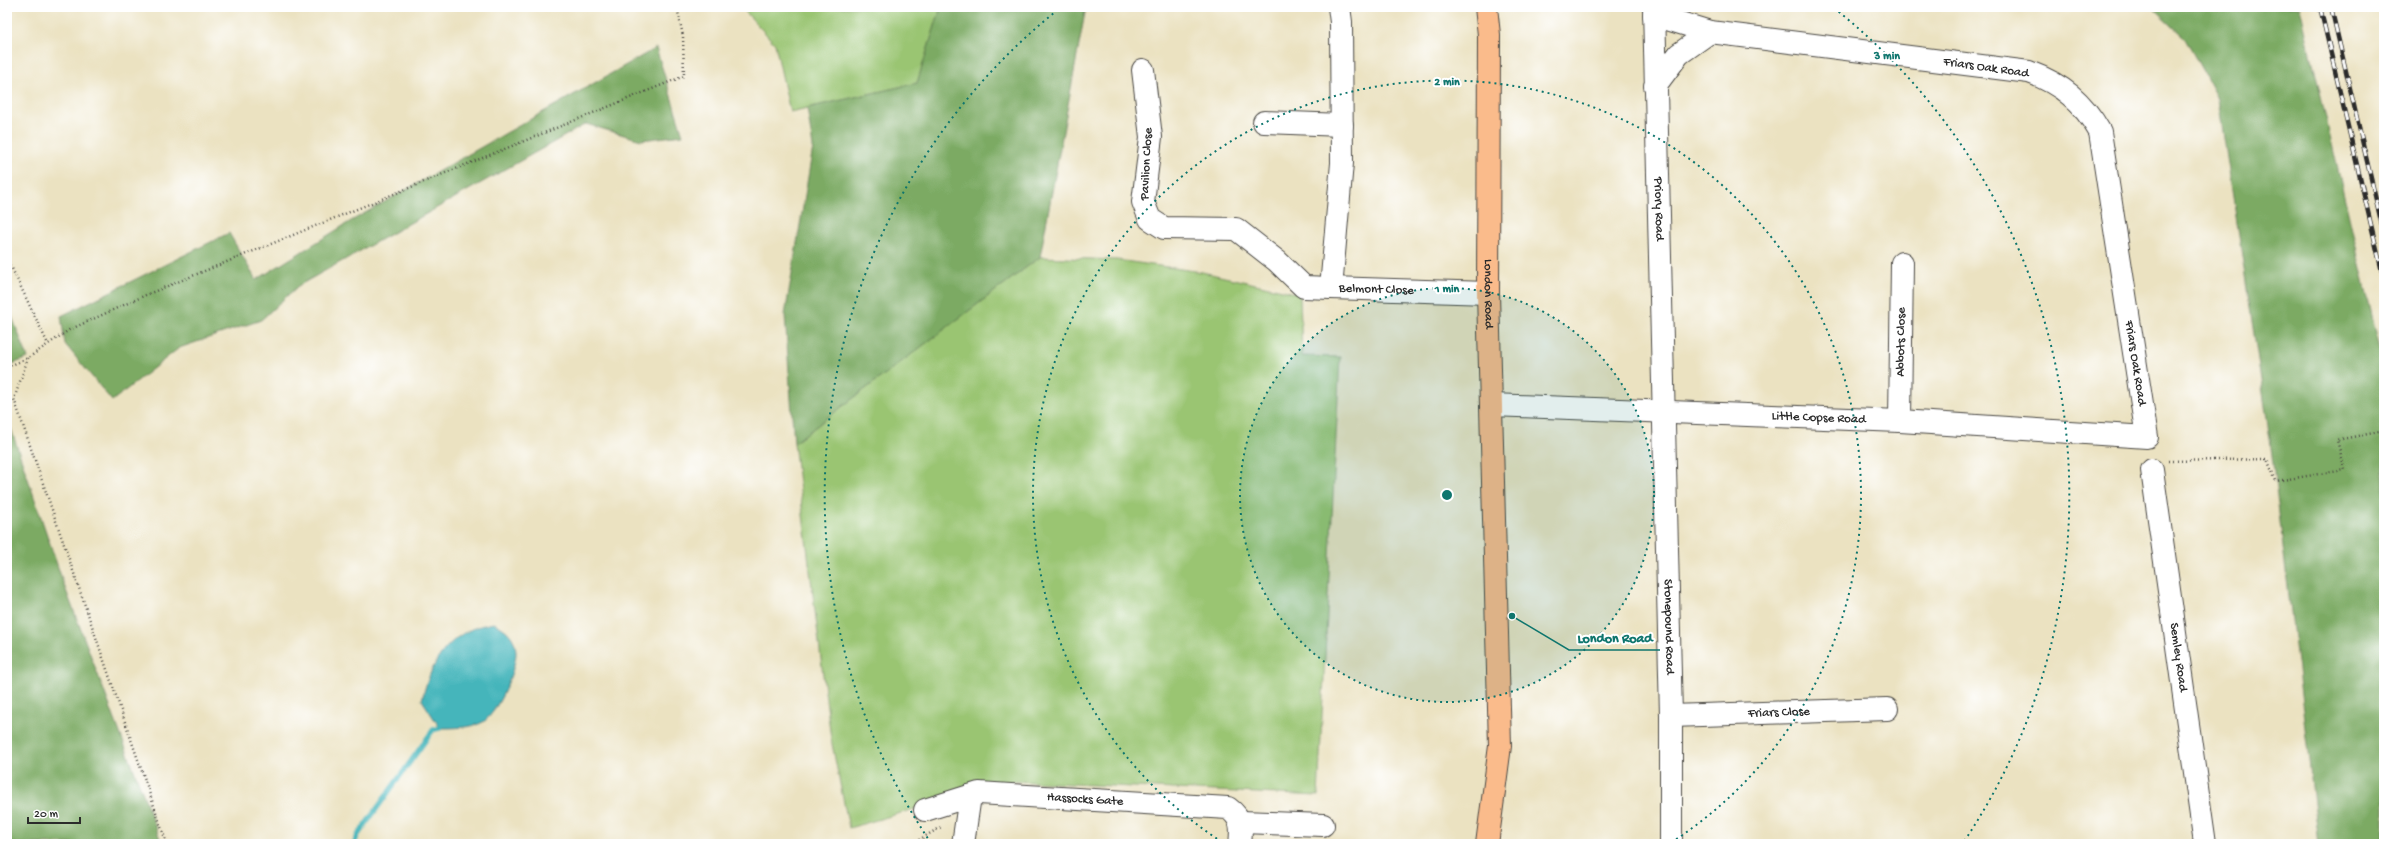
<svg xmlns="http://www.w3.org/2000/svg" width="2391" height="851" viewBox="0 0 2391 851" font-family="'Gochi Hand',sans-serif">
<rect width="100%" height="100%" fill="#fff"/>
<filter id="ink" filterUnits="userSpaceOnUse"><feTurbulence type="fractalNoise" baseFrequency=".025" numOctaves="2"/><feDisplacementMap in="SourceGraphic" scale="8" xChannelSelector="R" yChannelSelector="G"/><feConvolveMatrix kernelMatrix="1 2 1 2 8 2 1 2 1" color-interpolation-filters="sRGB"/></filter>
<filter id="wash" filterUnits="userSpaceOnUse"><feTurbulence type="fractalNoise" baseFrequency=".012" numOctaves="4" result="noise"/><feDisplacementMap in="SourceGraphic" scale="16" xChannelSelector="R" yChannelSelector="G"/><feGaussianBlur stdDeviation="0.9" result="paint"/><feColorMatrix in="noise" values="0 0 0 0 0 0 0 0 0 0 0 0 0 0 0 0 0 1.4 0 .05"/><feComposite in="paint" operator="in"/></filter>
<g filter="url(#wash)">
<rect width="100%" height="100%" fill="#ebe2c1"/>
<g fill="#9ac572" stroke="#62784e">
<polygon points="741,7 941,7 917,83 790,112 775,44"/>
<polygon points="1040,257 1117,260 1202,272 1300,294 1302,356 1340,357 1318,796 1011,781 849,828 831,739 794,443"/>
</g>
<g fill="#7baa64" stroke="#536a48">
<polygon points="941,7 1086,7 1040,257 794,443 785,315 813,147 807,108 917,83"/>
<polygon points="2152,7 2300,7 2384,367 2384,844 2319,844 2270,439 2218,99 2184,37"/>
<polygon points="656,48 683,135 641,140 586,124 298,286 261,320 179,348 112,401 65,344 61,316 229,233 256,280 351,221"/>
<polygon points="7,304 28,358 7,366"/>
<polygon points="7,417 64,585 162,844 7,844"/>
</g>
<path fill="#45b5bb" stroke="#387073" d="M494,623C506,629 515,636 516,651C517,667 497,714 483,722C473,728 451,728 440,728L422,700C431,660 451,629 494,623Z"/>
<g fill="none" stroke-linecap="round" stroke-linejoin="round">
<polyline stroke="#45b5bb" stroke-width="5" points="354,844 358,835 433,730 440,728"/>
</g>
</g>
<g filter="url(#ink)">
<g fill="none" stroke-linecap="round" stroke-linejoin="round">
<g stroke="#484642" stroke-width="24">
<g id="minor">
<path id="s1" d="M1339,7L1341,22L1342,163L1331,288L1488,293"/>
<path id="s2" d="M1654,7L1671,716V844"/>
<polyline points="1143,70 1151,137 1143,202 1150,219 1164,228 1236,229 1277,261 1304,287 1331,288"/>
<polyline points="1655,86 1679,54 1710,32"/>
<polyline points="1264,122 1342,125"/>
<path id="s3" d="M1491,405L1900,421L2147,437L2100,132C2083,102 2062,84 2029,72L1710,32L1654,15"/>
<path id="s4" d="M1900,421L1902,263"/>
<path id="s5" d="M2152,470L2205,844"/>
<path id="s6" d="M1671,716L1887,709"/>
<path id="s7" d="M925,810L979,793L1228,808C1242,818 1242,828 1240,844"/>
<polyline points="1241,822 1323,825"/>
<polyline points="963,844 970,796"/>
</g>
</g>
<g stroke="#484642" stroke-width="24">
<g id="major">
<path id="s8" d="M1486,7L1489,35L1488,293L1500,746L1487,844"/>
</g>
</g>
<g stroke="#484642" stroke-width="2.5" stroke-dasharray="1 3" stroke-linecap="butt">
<polyline points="7,258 48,344"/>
<polyline points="28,358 14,399 167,844"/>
<polyline points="7,367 28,358 69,330 148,294 684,76 683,36 677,7"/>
<polyline points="2169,461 2267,459 2276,481 2345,470 2337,440 2384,431"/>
<polyline points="912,844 941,827"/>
</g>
<use href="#minor" stroke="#fff" stroke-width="22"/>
<use href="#major" stroke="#fabb8b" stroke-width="22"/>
<g stroke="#2b2b2b" stroke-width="4.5">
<g id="rail">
<polyline points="2320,7 2384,280"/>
<polyline points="2331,7 2384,234"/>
</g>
</g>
<use href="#rail" stroke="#fff" stroke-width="3" stroke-dasharray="9" stroke-linecap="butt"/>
</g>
</g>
<circle cx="1447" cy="495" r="207" fill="#0f766e" fill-opacity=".12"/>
<g fill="none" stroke="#0f766e" stroke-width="2" stroke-dasharray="2 4">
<circle cx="1447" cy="495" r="207"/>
<path d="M1222 842A414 414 0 1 1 1672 842"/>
<path d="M931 843A622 622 0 0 1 1060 8M1834 8A622 622 0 0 1 1963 843"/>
</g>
<g text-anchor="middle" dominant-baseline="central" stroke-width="4" stroke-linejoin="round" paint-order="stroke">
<g font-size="13" fill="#2b2b2b" stroke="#fff">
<text transform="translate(1986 68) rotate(8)">Friars Oak Road</text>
<text transform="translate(1147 164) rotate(-87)">Pavilion Close</text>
<text stroke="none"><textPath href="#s2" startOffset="202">Priory Road</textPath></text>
<text stroke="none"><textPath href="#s1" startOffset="327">Belmont Close</textPath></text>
<text stroke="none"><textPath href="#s8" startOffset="287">London Road</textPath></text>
<text stroke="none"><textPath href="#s4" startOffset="79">Abbots Close</textPath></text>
<text transform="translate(2135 363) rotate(81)">Friars Oak Road</text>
<text stroke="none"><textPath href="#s3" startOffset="328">Little Copse Road</textPath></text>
<text stroke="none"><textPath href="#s2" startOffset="620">Stonepound Road</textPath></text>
<text stroke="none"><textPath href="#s5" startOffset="189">Semley Road</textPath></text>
<text stroke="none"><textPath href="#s6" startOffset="108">Friars Close</textPath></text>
<text stroke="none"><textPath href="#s7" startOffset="163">Hassocks Gate</textPath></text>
</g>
</g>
<circle cx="1447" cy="495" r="6" fill="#0f766e" stroke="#fff" stroke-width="2"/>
<g font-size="12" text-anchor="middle" font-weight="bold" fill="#0f766e" stroke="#fff" stroke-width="4" stroke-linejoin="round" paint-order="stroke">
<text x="1887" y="59">3 min</text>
<text x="1447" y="85">2 min</text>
<text x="1447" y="292">1 min</text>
</g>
<path fill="none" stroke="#0f766e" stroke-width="1.5" d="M1512 616L1569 650H1660"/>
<circle fill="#0f766e" stroke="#fff" stroke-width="1.5" cx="1512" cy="616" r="4"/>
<g font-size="14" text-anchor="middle" font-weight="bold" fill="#0f766e" stroke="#fff" stroke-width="4" stroke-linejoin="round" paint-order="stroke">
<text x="1615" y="642">London Road</text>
</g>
<rect width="2391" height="851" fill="none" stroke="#fff" stroke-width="24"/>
<path d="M28 817v6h52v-6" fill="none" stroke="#2b2b2b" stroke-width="2"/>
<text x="34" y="817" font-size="12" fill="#2b2b2b" stroke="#ffffff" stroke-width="3" paint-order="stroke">20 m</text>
</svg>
